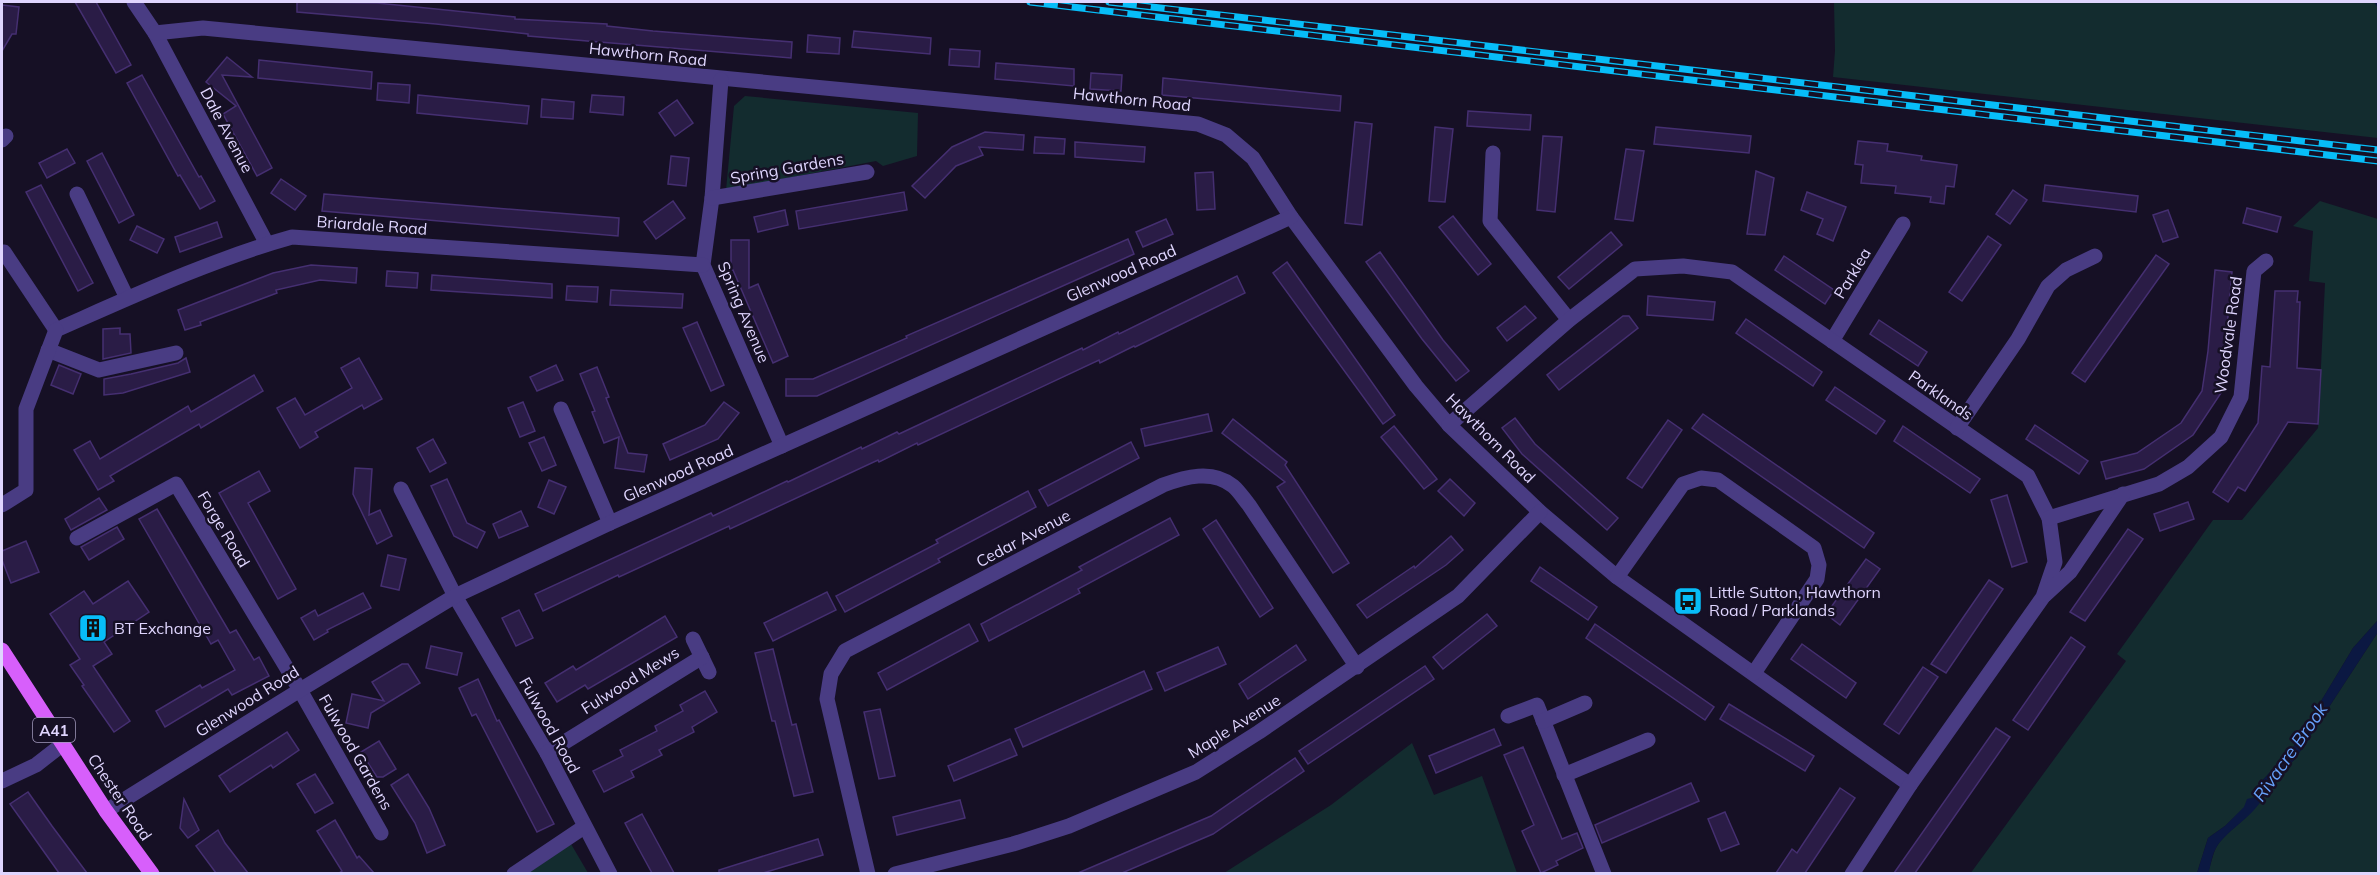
<svg xmlns="http://www.w3.org/2000/svg" width="2380" height="875" viewBox="0 0 2380 875" font-family="Mulish,sans-serif">
<rect width="100%" height="100%" fill="#161025"/>
<g fill="#132c2f">
<polygon points="1834,2 2378,2 2378,138 1833,77 1835,51"/>
<polygon points="745,96 918,113 917,156 883,166 876,161 726,190 734,106"/>
<polygon points="2320,201 2378,219 2378,620 2353,648 2294,746 2261,782 2257,789 2255,797 2225,826 2208,838 2197,873 1970,874 2126,661 2117,654 2213,520 2242,520 2318,428 2325,283 2309,281 2313,231 2293,226"/>
<path d="M2378,632V873L2207,874C2212,864 2212,852 2219,843C2228,831 2243,822 2253,810C2269,794 2279,775 2295,759Z"/>
<polygon points="1412,743 1434,795 1482,776 1517,873 1224,873 1331,805"/>
<polygon points="571,844 588,873 527,874"/>
</g>
<path fill="#0b1842" d="M2378,620V632L2295,759C2279,774 2269,793 2254,810C2244,821 2230,830 2220,842C2213,850 2211,862 2209,872L2197,873L2208,838L2225,826L2244,807L2247,799L2255,797L2257,789L2261,782L2294,746L2353,648Z"/>
<g fill="none" stroke-linecap="round" stroke-linejoin="round">
<polyline stroke="#0b1842" stroke-width="5" points="2377,2 2378,4"/>
</g>
<g fill="#2a1c46" stroke="#452f71" stroke-width="1.5">
<polygon points="75,2 96,2 131,65 116,73"/>
<polygon points="297,2 377,3 515,17 515,19 607,24 607,26 653,31 792,42 791,58 528,36 528,34 436,24 297,12"/>
<polygon points="2,5 19,7 16,34 12,34 2,51"/>
<polygon points="854,31 931,38 930,54 852,47"/>
<polygon points="808,35 840,38 839,54 807,52"/>
<polygon points="950,49 980,51 979,67 949,65"/>
<polygon points="227,57 252,77 222,75 272,168 257,176 223,114 236,106 206,82"/>
<polygon points="259,60 372,72 371,89 258,78"/>
<polygon points="996,63 1074,69 1074,86 995,79"/>
<polygon points="1091,73 1122,75 1121,91 1090,89"/>
<polygon points="142,75 199,177 201,176 215,201 200,209 180,175 178,176 127,83"/>
<polygon points="1163,78 1341,96 1340,111 1162,95"/>
<polygon points="378,83 410,85 409,103 377,100"/>
<polygon points="418,95 529,106 527,124 417,113"/>
<polygon points="592,95 624,97 623,115 590,112"/>
<polygon points="542,99 574,102 573,119 541,117"/>
<polygon points="677,100 693,123 675,136 659,113"/>
<polygon points="1468,111 1531,115 1530,130 1467,126"/>
<polygon points="1355,122 1372,124 1362,225 1345,223"/>
<polygon points="1435,127 1453,129 1445,202 1429,201"/>
<polygon points="1656,127 1751,136 1749,153 1654,144"/>
<polygon points="985,132 1024,135 1023,150 979,147 983,155 956,166 925,198 912,186 952,147"/>
<polygon points="1543,136 1562,137 1555,212 1537,210"/>
<polygon points="1035,137 1065,139 1064,154 1034,153"/>
<polygon points="1858,141 1888,144 1887,151 1922,156 1921,160 1957,165 1954,187 1946,186 1944,204 1930,202 1931,197 1895,193 1896,186 1861,183 1863,165 1855,164"/>
<polygon points="1075,142 1145,147 1144,162 1075,157"/>
<polygon points="67,149 75,163 47,178 39,163"/>
<polygon points="1626,149 1644,151 1633,221 1615,219"/>
<polygon points="102,153 134,215 119,223 87,161"/>
<polygon points="671,156 689,158 686,186 668,184"/>
<polygon points="1756,171 1774,178 1765,235 1747,234"/>
<polygon points="1213,172 1215,209 1197,210 1195,173"/>
<polygon points="281,179 306,196 295,210 271,193"/>
<polygon points="41,185 93,283 78,291 26,192"/>
<polygon points="2045,185 2138,196 2136,212 2043,201"/>
<polygon points="2013,190 2027,200 2010,224 1996,214"/>
<polygon points="904,192 907,210 799,229 796,211"/>
<polygon points="1807,192 1846,207 1833,241 1817,234 1823,219 1801,210"/>
<polygon points="324,194 619,218 618,236 322,211"/>
<polygon points="673,201 685,218 656,239 644,222"/>
<polygon points="2247,208 2281,217 2277,232 2243,223"/>
<polygon points="785,210 788,225 758,232 754,217"/>
<polygon points="2168,210 2178,237 2163,242 2153,215"/>
<polygon points="1453,216 1491,264 1478,275 1439,227"/>
<polygon points="1166,219 1173,234 1143,247 1136,232"/>
<polygon points="217,222 222,237 180,252 175,237"/>
<polygon points="137,226 164,239 157,253 130,240"/>
<polygon points="1611,232 1622,245 1569,289 1558,277"/>
<polygon points="1988,236 2001,245 1962,301 1949,292"/>
<polygon points="1128,239 1134,254 817,396 786,396 786,379 813,379 907,338 906,336"/>
<polygon points="731,240 749,240 749,288 758,284 788,356 773,363 733,270 731,270"/>
<polygon points="1380,252 1443,340 1469,371 1456,381 1422,339 1366,262"/>
<polygon points="2156,255 2169,264 2085,382 2072,373"/>
<polygon points="1784,256 1834,290 1825,304 1775,270"/>
<polygon points="1287,262 1395,415 1383,424 1273,273"/>
<polygon points="311,265 357,268 356,283 320,280 276,290 277,293 200,322 201,325 185,330 178,310 273,273"/>
<polygon points="2215,270 2232,272 2221,393 2193,435 2144,469 2106,479 2101,462 2137,453 2181,423 2202,391 2208,351"/>
<polygon points="387,271 418,273 417,288 386,286"/>
<polygon points="432,275 552,284 552,298 431,290"/>
<polygon points="1237,276 1245,293 1135,347 1134,346 1100,363 1099,360 918,445 917,443 879,462 878,460 730,529 729,526 619,577 618,575 543,611 535,594 711,513 713,516 787,481 788,482 861,447 862,449 897,432 899,434 1082,348 1083,350 1118,332 1119,334"/>
<polygon points="567,286 598,287 597,302 566,300"/>
<polygon points="611,290 683,294 682,308 610,305"/>
<polygon points="2275,291 2298,291 2297,302 2300,302 2297,368 2321,370 2318,424 2288,422 2245,491 2238,487 2228,502 2213,492 2258,423 2262,366 2270,367"/>
<polygon points="1648,296 1715,302 1713,320 1647,315"/>
<polygon points="1525,306 1536,318 1507,341 1497,328"/>
<polygon points="1623,316 1629,316 1638,328 1559,390 1547,375"/>
<polygon points="1746,319 1822,372 1813,386 1736,333"/>
<polygon points="1879,320 1927,352 1918,366 1870,334"/>
<polygon points="697,322 724,385 711,391 683,328"/>
<polygon points="120,328 120,334 130,334 131,353 103,359 103,329"/>
<polygon points="186,358 190,372 123,393 104,395 104,379 131,374 178,363"/>
<polygon points="359,358 382,399 364,409 362,405 315,432 318,437 300,448 277,408 295,398 305,415 352,388 341,368"/>
<polygon points="59,365 81,374 73,394 51,385"/>
<polygon points="556,365 563,380 537,391 530,377"/>
<polygon points="597,367 609,397 606,398 628,453 647,455 644,472 615,468 619,437 604,443 592,412 595,411 580,374"/>
<polygon points="254,375 263,391 201,428 199,424 110,476 114,481 98,490 74,450 90,441 100,459 188,406 191,412"/>
<polygon points="1835,387 1885,421 1876,434 1826,400"/>
<polygon points="523,402 535,431 520,437 508,408"/>
<polygon points="724,402 739,413 718,439 670,460 663,444 705,425"/>
<polygon points="1208,414 1212,431 1145,446 1141,429"/>
<polygon points="1703,414 1874,533 1864,548 1692,428"/>
<polygon points="1515,418 1535,444 1618,518 1607,530 1522,454 1502,428"/>
<polygon points="1233,419 1287,462 1285,465 1349,563 1333,573 1277,487 1285,482 1222,433"/>
<polygon points="1668,420 1682,430 1642,488 1627,478"/>
<polygon points="2035,425 2088,461 2079,474 2026,439"/>
<polygon points="1394,426 1437,479 1424,489 1381,437"/>
<polygon points="1903,426 1980,479 1970,493 1894,441"/>
<polygon points="544,437 556,465 542,471 529,443"/>
<polygon points="433,439 446,463 430,472 417,448"/>
<polygon points="1131,442 1139,458 1048,506 1039,490"/>
<polygon points="355,468 372,469 369,515 380,510 392,536 377,544 353,494"/>
<polygon points="259,471 270,491 248,503 296,589 278,599 219,493"/>
<polygon points="447,479 467,523 485,532 477,548 454,536 431,486"/>
<polygon points="1450,479 1475,503 1464,516 1438,491"/>
<polygon points="549,480 566,487 554,514 538,507"/>
<polygon points="1028,491 1036,507 938,559 940,562 845,612 836,596 938,543 936,540"/>
<polygon points="2007,495 2027,562 2012,567 1991,500"/>
<polygon points="99,498 107,510 71,530 65,519"/>
<polygon points="2188,502 2194,519 2160,531 2154,514"/>
<polygon points="157,509 230,633 236,630 254,660 259,657 269,676 232,695 228,689 165,727 156,711 200,685 202,688 235,670 218,640 211,644 139,519"/>
<polygon points="521,511 528,526 499,538 493,524"/>
<polygon points="1170,518 1179,535 1078,589 1080,593 989,641 981,624 1082,570 1079,567"/>
<polygon points="1216,520 1273,608 1260,617 1203,529"/>
<polygon points="117,527 124,539 89,560 81,547"/>
<polygon points="2128,529 2143,539 2085,621 2070,612"/>
<polygon points="1451,536 1463,550 1446,565 1367,618 1357,605 1414,566 1415,568"/>
<polygon points="26,541 39,572 11,583 2,560 2,551"/>
<polygon points="388,555 406,559 399,590 381,586"/>
<polygon points="1866,559 1880,569 1840,625 1826,614"/>
<polygon points="1540,567 1597,607 1588,620 1531,581"/>
<polygon points="1989,580 2003,589 1946,673 1931,664"/>
<polygon points="128,581 149,612 104,642 112,654 93,666 130,721 114,732 82,686 84,685 70,665 80,659 50,614 84,591 93,604"/>
<polygon points="827,592 836,610 773,641 764,623"/>
<polygon points="363,593 371,608 327,630 328,632 314,640 301,618 315,610 318,616"/>
<polygon points="519,610 533,638 516,646 502,618"/>
<polygon points="1487,614 1497,626 1443,669 1433,657"/>
<polygon points="665,616 677,637 588,689 585,685 557,702 545,683 573,666 576,670"/>
<polygon points="969,624 978,641 887,690 878,673"/>
<polygon points="1595,624 1714,707 1705,720 1586,638"/>
<polygon points="2071,637 2085,647 2028,730 2013,720"/>
<polygon points="1802,644 1856,683 1846,698 1791,659"/>
<polygon points="1296,645 1306,660 1248,699 1239,684"/>
<polygon points="431,646 462,653 457,675 426,668"/>
<polygon points="1218,647 1226,664 1165,691 1157,673"/>
<polygon points="773,649 792,725 796,724 813,792 794,796 775,721 772,721 755,653"/>
<polygon points="402,664 408,664 420,683 371,713 368,728 346,723 352,694 384,701 372,682"/>
<polygon points="1425,666 1434,679 1308,764 1299,751"/>
<polygon points="1923,667 1938,677 1899,734 1884,724"/>
<polygon points="1144,671 1152,689 1023,747 1015,729"/>
<polygon points="478,679 497,721 499,720 554,824 537,832 476,714 472,716 459,688"/>
<polygon points="705,691 717,712 692,727 694,732 659,750 662,755 631,771 634,777 604,792 593,771 623,756 620,750 657,731 655,726 683,711 680,705"/>
<polygon points="1729,704 1814,756 1805,771 1720,719"/>
<polygon points="880,709 895,776 879,779 864,712"/>
<polygon points="1996,728 2010,737 1915,873 1894,873"/>
<polygon points="1494,729 1501,745 1436,773 1429,756"/>
<polygon points="287,732 299,750 273,768 271,765 230,792 219,776"/>
<polygon points="1010,739 1017,755 954,781 948,766"/>
<polygon points="379,741 396,769 383,777 377,777 361,752"/>
<polygon points="1523,747 1562,839 1577,833 1583,848 1556,861 1558,865 1541,873 1522,831 1534,825 1504,755"/>
<polygon points="1295,758 1304,771 1213,834 1122,873 1078,873 1211,816"/>
<polygon points="315,774 333,803 315,813 297,784"/>
<polygon points="408,774 429,808 445,845 427,853 415,823 391,785"/>
<polygon points="1691,783 1699,801 1602,843 1595,825"/>
<polygon points="1840,788 1855,798 1805,873 1776,873 1792,849 1797,853"/>
<polygon points="28,792 52,826 87,873 59,873 47,856 10,804"/>
<polygon points="184,799 199,830 188,838 180,828"/>
<polygon points="960,800 965,818 897,835 893,817"/>
<polygon points="1725,812 1739,844 1721,851 1708,819"/>
<polygon points="642,814 667,860 674,873 652,873 635,842 625,823"/>
<polygon points="335,820 357,858 359,856 374,873 339,873 342,871 317,831"/>
<polygon points="218,830 225,843 248,873 216,873 196,846"/>
<polygon points="818,839 823,855 763,873 719,873 719,870"/>
</g>
<g fill="none" stroke-linecap="round" stroke-linejoin="round">
<g stroke="#493c83" stroke-width="15">
<polyline points="134,2 155,33 267,244"/>
<path d="M155,33L203,28C535,61 867,92 1198,124L1226,135L1253,158L1291,217L1416,386L1449,425L1540,512L1617,577L1910,785"/>
<polyline points="721,80 712,198 703,265 782,446"/>
<polyline points="2,140 6,136"/>
<polyline points="1493,153 1490,221 1569,320"/>
<polyline points="77,194 127,298"/>
<polyline points="712,198 867,172"/>
<polyline points="2,252 4,252 56,330"/>
<path d="M56,330C131,297 213,259 292,237L703,265"/>
<polyline points="1832,341 1903,224"/>
<polyline points="48,350 99,370 176,353"/>
<polyline points="561,409 610,523"/>
<polyline points="1449,425 1569,320 1635,269 1683,266 1732,272 2028,476 2049,518 2055,562 2043,597 1910,785 1852,874"/>
<polyline points="1957,428 2018,339 2048,286 2066,270 2095,256"/>
<polyline points="401,489 455,596 547,753 610,874"/>
<polyline points="2,505 26,490 26,409 56,330"/>
<polyline points="2049,518 2159,484 2188,467 2221,437 2241,397 2254,271 2266,261"/>
<polyline points="77,538 176,484 300,690 381,833"/>
<polyline points="1617,577 1683,484 1701,478 1718,480 1814,548 1819,565 1817,579 1754,673"/>
<polyline points="2045,595 2070,572 2123,494"/>
<polyline points="693,639 709,672"/>
<polyline points="1508,716 1537,705 1604,874"/>
<polyline points="1543,721 1585,703"/>
<polyline points="547,753 702,657"/>
<polyline points="1564,775 1648,740"/>
<polyline points="2,781 36,765 63,744"/>
<polyline points="106,811 300,690 455,596 610,523 1291,217"/>
<polyline points="514,874 584,827"/>
<path d="M868,874L827,699L831,674L845,651L1163,485C1185,477 1212,469 1233,486C1239,491 1244,499 1249,505L1357,667"/>
<polyline points="895,874 1013,844 1069,826 1196,772 1259,732 1458,596 1540,512"/>
</g>
<polyline stroke="#d75ffb" stroke-width="15" points="2,650 106,811 152,874"/>
<g stroke="#07bdf8" stroke-width="7">
<g id="rail">
<polyline points="1030,2 2378,161"/>
<polyline points="1109,2 2378,150"/>
</g>
</g>
<use href="#rail" stroke="#161025" stroke-width="4.5" stroke-dasharray="14" stroke-linecap="butt"/>
</g>
<defs>
<g id="bus-square" transform="scale(1.5)"><rect x="-9" y="-9" width="18" height="18" rx="4" fill="#07bdf8" stroke="#161025"/><path d="M-5-6H5V4H4V6H2V4H-2V6H-4V4H-5ZM-3.5-4V0h7V-4ZM-3.5 1.2v1.5H-2V1.2ZM2 1.2v1.5H3.5V1.2Z" fill="#111"/></g>
<g id="building-square" transform="scale(1.5)"><rect x="-9" y="-9" width="18" height="18" rx="4" fill="#07bdf8" stroke="#161025"/><path d="M-4-6H4V6H1V3H-1V6H-4ZM-2.5-4.3h1.7v1.8h-1.7ZM.8-4.3h1.7v1.8H.8ZM-2.5-1h1.7V.8h-1.7ZM.8-1h1.7V.8H.8Z" fill="#111"/></g>
</defs>
<g fill-rule="evenodd">
<use href="#bus-square" x="1688" y="601"/>
<use href="#building-square" x="93" y="628"/>
</g>
<g text-anchor="middle" dominant-baseline="central" stroke-width="5" stroke-linejoin="round" paint-order="stroke">
<rect fill="#161025" stroke="#a39abd" stroke-width="1.5" x="33" y="718" width="42" height="24" rx="4.5"/>
<g font-size="15" font-weight="bold" fill="#dfd5fe">
<text x="54" y="730">A41</text>
</g>
<g font-size="16" fill="#dfd5fe" stroke="#161025">
<text transform="translate(648 54) rotate(6)">Hawthorn Road</text>
<text transform="translate(1132 99) rotate(6)">Hawthorn Road</text>
<text transform="translate(227 130) rotate(62)">Dale Avenue</text>
<text transform="translate(787 168) rotate(-10)">Spring Gardens</text>
<text transform="translate(372 225) rotate(4)">Briardale Road</text>
<text transform="translate(1121 273) rotate(-24)">Glenwood Road</text>
<text transform="translate(1852 273) rotate(-59)">Parklea</text>
<text transform="translate(744 312) rotate(67)">Spring Avenue</text>
<text transform="translate(2228 335) rotate(-82)">Woodvale Road</text>
<text transform="translate(1941 395) rotate(35)">Parklands</text>
<text transform="translate(1491 438) rotate(45)">Hawthorn Road</text>
<text transform="translate(678 473) rotate(-24)">Glenwood Road</text>
<text transform="translate(224 529) rotate(59)">Forge Road</text>
<text transform="translate(1023 538) rotate(-28)">Cedar Avenue</text>
<text transform="translate(630 680) rotate(-32)">Fulwood Mews</text>
<text transform="translate(247 701) rotate(-32)">Glenwood Road</text>
<text transform="translate(550 725) rotate(61)">Fulwood Road</text>
<text transform="translate(1234 726) rotate(-32)">Maple Avenue</text>
<text transform="translate(356 752) rotate(60)">Fulwood Gardens</text>
<text transform="translate(120 797) rotate(56)">Chester Road</text>
</g>
<g font-size="16" fill="#dfd5fe" stroke="#161025" text-anchor="start">
<text x="1709" y="592">Little Sutton, Hawthorn<tspan x="1709" dy="18">Road / Parklands</tspan></text>
<text x="114" y="628">BT Exchange</text>
</g>
<g font-size="18" font-style="italic" fill="#66a1fb" stroke="#161025">
<text transform="translate(2290 752) rotate(-55)">Rivacre Brook</text>
</g>
</g>
<rect width="2380" height="875" fill="none" stroke="#dfd5fe" stroke-width="6"/>
</svg>
